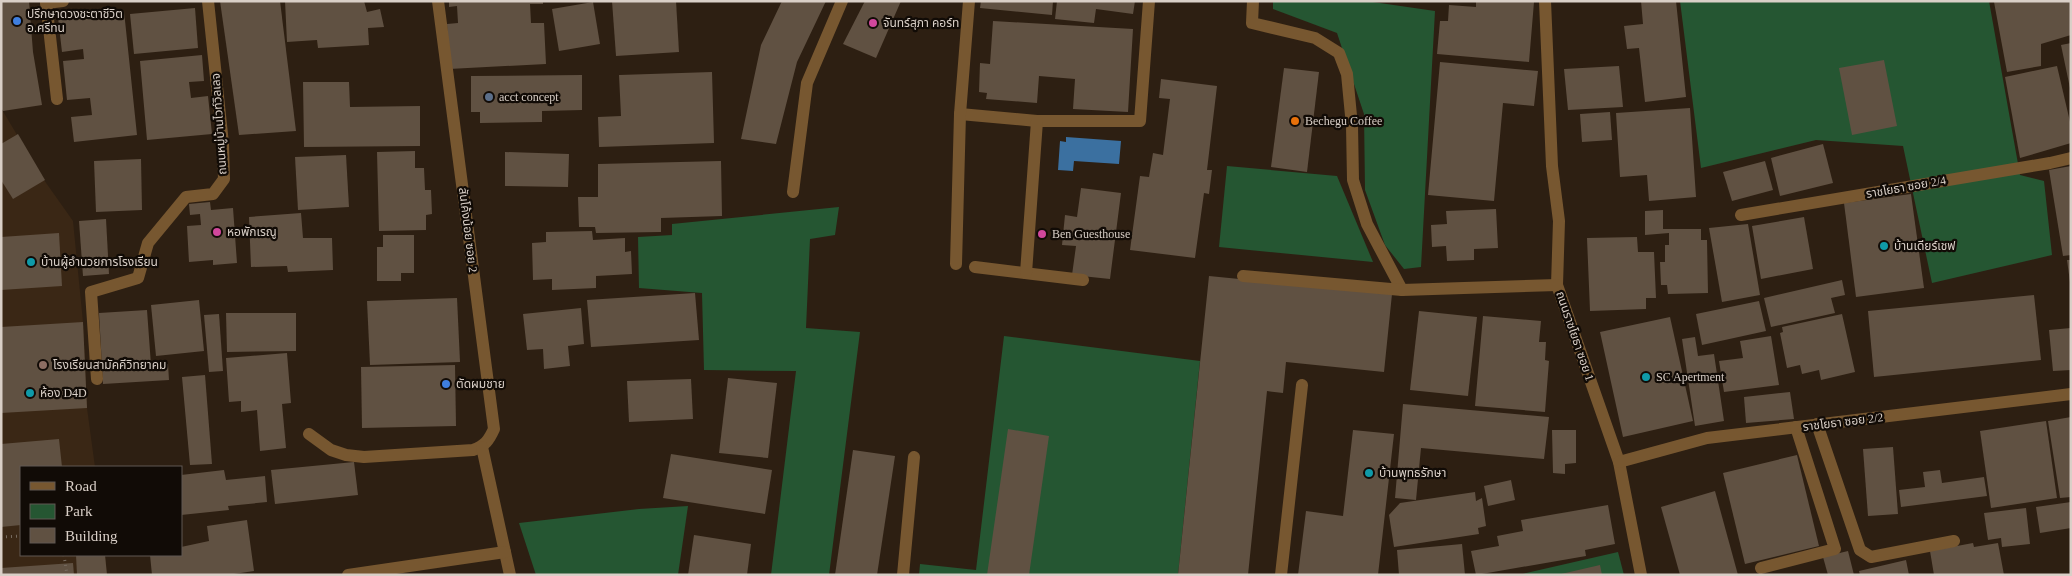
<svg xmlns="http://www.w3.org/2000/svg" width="2072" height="576" viewBox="0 0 2072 576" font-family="'Times New Roman','Noto Sans Thai',serif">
<rect width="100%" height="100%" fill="#2d1f12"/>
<polygon fill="#3a2715" points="1,108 44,180 73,221 83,322 87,408 95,467 21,467 21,555 105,555 107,575 1,575"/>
<g fill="#255632">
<polygon points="1273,1 1366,1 1435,11 1421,267 1404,269 1385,245 1365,190 1364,114 1337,33 1273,9"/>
<polygon points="1680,1 1989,1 2020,175 2044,181 2052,255 1932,283 1903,146 1816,140 1701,168"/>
<polygon points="1227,166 1337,176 1373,262 1219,247"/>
<polygon points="839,207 835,235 810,239 806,328 860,332 829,575 771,575 796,371 704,370 702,293 639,288 638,237 672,235 672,224"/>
<polygon points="1004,336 1200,361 1178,575 919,575 920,564 976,570"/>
<polygon points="688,506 678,575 536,575 519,523 639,509"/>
<polygon points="1618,552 1624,575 1518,575"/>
</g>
<polygon fill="#3b70a0" points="1066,137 1121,141 1119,164 1074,161 1073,171 1058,170 1060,141 1066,142"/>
<g fill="#605142">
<polygon points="1,1 29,1 33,52 42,105 3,111 1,108"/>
<polygon points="220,1 280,1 296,131 239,135"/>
<polygon points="285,1 364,1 367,12 380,9 384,27 368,28 369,45 318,48 317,40 287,42"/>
<polygon points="449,1 543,1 543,4 530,4 531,23 544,23 546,64 449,69 447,24 458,23 457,6 449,7"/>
<polygon points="612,1 676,1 679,52 616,56"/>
<polygon points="782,1 826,1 797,62 776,144 741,139 761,45"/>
<polygon points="865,1 901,1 876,58 843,44"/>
<polygon points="981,1 1053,1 1052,15 980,8"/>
<polygon points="1057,1 1135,1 1133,14 1096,9 1094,23 1055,19"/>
<polygon points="1476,1 1534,2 1529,62 1437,54 1440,21 1448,21 1449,5 1476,7"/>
<polygon points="1641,1 1676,1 1686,97 1645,102 1639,48 1627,49 1624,26 1643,24"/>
<polygon points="2071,1 2071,35 2041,44 2041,66 2007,72 1994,2"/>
<polygon points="593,2 600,44 559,51 552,9"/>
<polygon points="195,8 198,48 134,54 130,14"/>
<polygon points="124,11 137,135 74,142 71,117 92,115 90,98 67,100 63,61 84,59 83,49 62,52 58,18"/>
<polygon points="993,21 1133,29 1128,112 1073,109 1075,79 1039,76 1037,103 986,99 987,93 979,92 980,63 990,64"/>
<polygon points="2071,43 2071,88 2070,88 2061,45"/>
<polygon points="202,55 204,81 189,82 191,98 208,96 212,134 147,140 140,61"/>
<polygon points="1884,60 1897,126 1852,135 1839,68"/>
<polygon points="1440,62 1538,71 1534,106 1503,103 1494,201 1428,195"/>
<polygon points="1619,66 1623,107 1568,110 1564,69"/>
<polygon points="2057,66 2071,126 2071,143 2020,158 2005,77"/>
<polygon points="1284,68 1319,72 1307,172 1271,167"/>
<polygon points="712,72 714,143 599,147 598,117 621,116 619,75"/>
<polygon points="582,75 582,110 542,111 542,122 480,123 480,112 471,112 471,76"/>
<polygon points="1161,79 1217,86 1207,170 1212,170 1209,194 1204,193 1195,258 1130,250 1140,176 1149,177 1153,153 1163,155 1170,99 1159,98"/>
<polygon points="303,82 349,82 350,107 420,106 420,146 304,147"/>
<polygon points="1690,108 1696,197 1649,201 1647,175 1620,177 1616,113"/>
<polygon points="1610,112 1612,140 1582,142 1580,114"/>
<polygon points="18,134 45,180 13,199 1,180 1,144"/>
<polygon points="1823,144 1833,183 1780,196 1771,158"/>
<polygon points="415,151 415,168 424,168 425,190 431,190 432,214 426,215 426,230 379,231 377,152"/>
<polygon points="505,152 569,154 568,187 505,186"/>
<polygon points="346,155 349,207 298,210 295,157"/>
<polygon points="141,159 142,210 96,212 94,161"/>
<polygon points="721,161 722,216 661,218 661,232 596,233 595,227 579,227 578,197 598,197 598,164"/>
<polygon points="1765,161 1773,190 1732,201 1723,172"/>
<polygon points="2071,166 2071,255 2063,256 2049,170"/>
<polygon points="1081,188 1121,193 1110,279 1072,275 1076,246 1062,245 1065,215 1077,217"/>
<polygon points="1911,194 1924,288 1856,297 1844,203"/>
<polygon points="210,202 211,210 233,208 237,263 213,265 213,260 189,262 187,226 201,225 200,214 190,215 189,204"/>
<polygon points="1496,209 1498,248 1474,249 1474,260 1447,261 1446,246 1432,247 1431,225 1447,224 1446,211"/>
<polygon points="1663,210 1663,229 1701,229 1701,240 1707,240 1708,293 1668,294 1667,285 1661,285 1660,262 1665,262 1665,245 1669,245 1669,233 1645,235 1645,211"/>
<polygon points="301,213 303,238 332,238 333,270 288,272 287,266 251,267 249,217"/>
<polygon points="1804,217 1813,269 1761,279 1752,226"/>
<polygon points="106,219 109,274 83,276 79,221"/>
<polygon points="1748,224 1760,295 1722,302 1709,228"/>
<polygon points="592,231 593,240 625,238 625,252 631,251 632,274 596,276 596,288 552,290 552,279 533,280 532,243 546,242 546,232"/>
<polygon points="59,233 62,286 1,290 1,237"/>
<polygon points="383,235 414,235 414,273 401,273 401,281 377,281 377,247 383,247"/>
<polygon points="1637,237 1638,252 1654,252 1656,298 1646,298 1646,309 1590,311 1587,238"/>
<polygon points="2067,260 2071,260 2071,282 2070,282"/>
<polygon points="1209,276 1392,294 1384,372 1286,362 1283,393 1267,391 1248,575 1178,575"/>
<polygon points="1842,280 1845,295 1831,298 1835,313 1771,327 1764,298"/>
<polygon points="695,293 699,340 591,347 587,300"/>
<polygon points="2034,295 2041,360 1874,377 1868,311"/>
<polygon points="457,298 460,362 370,365 367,301"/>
<polygon points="199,300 204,351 156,356 151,305"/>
<polygon points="1759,301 1766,331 1702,345 1696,314"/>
<polygon points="581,308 584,344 568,346 570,366 544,369 543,349 527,350 523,314"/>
<polygon points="147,310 151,365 168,364 169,380 103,384 99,313"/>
<polygon points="1419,311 1477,317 1468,396 1410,390"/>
<polygon points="226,313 296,313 296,351 227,352"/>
<polygon points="219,314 223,371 209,372 204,315"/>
<polygon points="1842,314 1855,372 1821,380 1819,370 1802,374 1800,365 1787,368 1780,333 1783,332 1782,327"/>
<polygon points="1483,316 1541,321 1539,342 1546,342 1545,360 1549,361 1545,412 1475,406"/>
<polygon points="1670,317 1693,421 1623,437 1600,332"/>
<polygon points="83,322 87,408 1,413 1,327"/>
<polygon points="2071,328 2071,370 2053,371 2049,330"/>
<polygon points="1771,336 1779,385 1724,392 1719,361 1743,358 1740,341"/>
<polygon points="1695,337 1698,356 1714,354 1724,421 1695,426 1682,339"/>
<polygon points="287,353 291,403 282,404 286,448 260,451 257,410 241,412 241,401 229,402 226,358"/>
<polygon points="455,365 456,426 362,428 361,367"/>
<polygon points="205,375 212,464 190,465 182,377"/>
<polygon points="728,378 777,383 768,458 719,453"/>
<polygon points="691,379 693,419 629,422 627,381"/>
<polygon points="1790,392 1794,419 1746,423 1744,397"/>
<polygon points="1403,404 1549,417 1544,459 1421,448 1416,500 1395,498"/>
<polygon points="2071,417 2071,497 2060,498 2048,421"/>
<polygon points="2046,421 2057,498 1991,508 1980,431"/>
<polygon points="1008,429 1049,436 1029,575 987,575"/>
<polygon points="1353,430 1394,434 1378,575 1298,575 1306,511 1343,516"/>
<polygon points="1552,430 1576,430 1576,463 1565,464 1565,474 1553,473"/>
<polygon points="59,439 62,467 21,467 21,525 1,527 1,444"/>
<polygon points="1893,447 1898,514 1868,516 1863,449"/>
<polygon points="853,450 895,456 877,575 835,575"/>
<polygon points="671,454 772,470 765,514 663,498"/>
<polygon points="1797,455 1819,546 1745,564 1723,473"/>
<polygon points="354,462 358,495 275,504 271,470"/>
<polygon points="224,470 226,480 265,476 267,502 228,506 229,510 181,515 181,475"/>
<polygon points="1940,470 1942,483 1984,477 1987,496 1901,507 1899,490 1925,487 1923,472"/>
<polygon points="1511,480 1515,500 1488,506 1484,486"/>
<polygon points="1715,491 1738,575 1680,575 1661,507"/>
<polygon points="1475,492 1476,501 1482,498 1486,526 1478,528 1479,534 1394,547 1389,515 1400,503"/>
<polygon points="2071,502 2071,528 2040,533 2036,507"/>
<polygon points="1608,505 1615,544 1585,550 1586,556 1476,575 1471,551 1499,546 1497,536 1523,531 1521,520"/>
<polygon points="2026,508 2030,544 2002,547 2001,538 1988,540 1984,513"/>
<polygon points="247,520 254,571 227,575 152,575 150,555 181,555 181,547 209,541 207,526"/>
<polygon points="694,535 751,544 747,575 688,575"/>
<polygon points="1973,543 1974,547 1998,543 2004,575 1934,575 1930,551"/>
<polygon points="1462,544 1465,575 1399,575 1397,550"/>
<polygon points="1848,551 1854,575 1828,575 1823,557"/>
<polygon points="76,555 105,555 107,575 77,575"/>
<polygon points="1906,560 1909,575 1860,575 1859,571"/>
<polygon points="73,563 74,575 1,575 1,568"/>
<polygon points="1600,565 1602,575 1562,575 1561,574"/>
</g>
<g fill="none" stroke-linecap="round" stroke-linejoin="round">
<g stroke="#776b60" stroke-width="3" stroke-dasharray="1 4" stroke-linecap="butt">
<polyline points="1,537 21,536"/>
<polyline points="64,555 67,575"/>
</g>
<g stroke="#775730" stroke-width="12">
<polyline points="46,1 57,99"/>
<polyline points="1253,1 1252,23 1315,38 1339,53 1347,74 1352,126 1353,180 1367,224 1402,290"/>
<polyline points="1545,1 1552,166 1559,221 1557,285 1619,462 1641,575"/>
<polyline points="46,3 63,1"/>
<polyline points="960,114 1037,121 1140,121 1149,1"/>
<polyline points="793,192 807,83 842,1"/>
<polyline points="1741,215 2050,163 2071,158"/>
<polyline points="956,264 960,114 969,1"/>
<polyline points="975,267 1083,280"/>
<polyline points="1026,273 1037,121"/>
<polyline points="1243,276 1402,290 1557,285"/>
<polyline points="97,379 91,292 138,278 148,243 186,197 213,194 224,179 223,144 208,1"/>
<polyline points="1817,424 1860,550 1871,557 1954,541"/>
<path d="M309,434L331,450L346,455L364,457L473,450C485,446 489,440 494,429L438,1"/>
<polyline points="482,447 510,575"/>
<polyline points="1619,462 1707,438 2071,394"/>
<polyline points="1761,568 1835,549 1796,427"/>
<polyline points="348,575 505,552"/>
<polyline points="903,575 914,457"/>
<polyline points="1281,575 1302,385"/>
</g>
</g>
<g fill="#3f7fe0" stroke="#110b06" stroke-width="2">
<circle cx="17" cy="21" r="5"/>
<circle cx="446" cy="384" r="5"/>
</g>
<g fill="#d1479c" stroke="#110b06" stroke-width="2">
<circle cx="873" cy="23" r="5"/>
<circle cx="217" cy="232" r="5"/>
<circle cx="1042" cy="234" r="5"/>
</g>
<circle fill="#5c6f8a" stroke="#110b06" stroke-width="2" cx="489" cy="97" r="5"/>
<circle fill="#e8710a" stroke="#110b06" stroke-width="2" cx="1295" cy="121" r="5"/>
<g fill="#0f9aa8" stroke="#110b06" stroke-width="2">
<circle cx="1884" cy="246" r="5"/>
<circle cx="31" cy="262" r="5"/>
<circle cx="1646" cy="377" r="5"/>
<circle cx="30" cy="393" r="5"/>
<circle cx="1369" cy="473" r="5"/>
</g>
<circle fill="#8d6e63" stroke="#110b06" stroke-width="2" cx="43" cy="365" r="5"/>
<g text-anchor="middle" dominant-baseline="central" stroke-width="4.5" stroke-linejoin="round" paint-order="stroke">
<g font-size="12" fill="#d9cfc7" stroke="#110b06" text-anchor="start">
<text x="27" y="14">ปรึกษาดวงชะตาชีวิต<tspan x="27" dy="14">อ.ศรีทน</tspan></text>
<text x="883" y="23">จันทร์สุภา คอร์ท</text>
<text x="499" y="97">acct concept</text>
<text x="1305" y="121">Bechegu Coffee</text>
<text x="227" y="232">หอพักเรณู</text>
<text x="1052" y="234">Ben Guesthouse</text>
<text x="1894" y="246">บ้านเดียร์เชฟ</text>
<text x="41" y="262">บ้านผู้อำนวยการโรงเรียน</text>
<text x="53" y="365">โรงเรียนสามัคคีวิทยาคม</text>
<text x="1656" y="377">SC Apertment</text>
<text x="456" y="384">ตัดผมชาย</text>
<text x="40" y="393">ห้อง D4D</text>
<text x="1379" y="473">บ้านพุทธรักษา</text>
</g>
<g font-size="12" fill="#d9cfc7" stroke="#110b06">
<text transform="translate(219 124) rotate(-94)">ถนนหมู่บ้านไวท์วิลเลจ</text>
<text transform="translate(1906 187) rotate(-10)">ราชโยธา ซอย 2/4</text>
<text transform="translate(468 230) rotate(83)">สันโค้งน้อย ซอย 2</text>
<text transform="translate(1575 336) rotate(71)">ถนนราชโยธา ซอย 1</text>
<text transform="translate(1843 422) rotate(-7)">ราชโยธา ซอย 2/2</text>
</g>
</g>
<rect width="2072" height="576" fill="none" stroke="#d9cfc7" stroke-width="5"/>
<rect x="20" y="466" width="162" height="90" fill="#110b06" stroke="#615953"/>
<rect x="30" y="482" width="25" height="8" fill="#775730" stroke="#615953"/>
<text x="65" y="491" font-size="15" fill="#d9cfc7">Road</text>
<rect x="30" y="504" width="25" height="15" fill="#255632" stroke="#615953"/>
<text x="65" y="516" font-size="15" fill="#d9cfc7">Park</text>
<rect x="30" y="528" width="25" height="15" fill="#605142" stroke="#615953"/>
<text x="65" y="541" font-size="15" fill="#d9cfc7">Building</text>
</svg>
